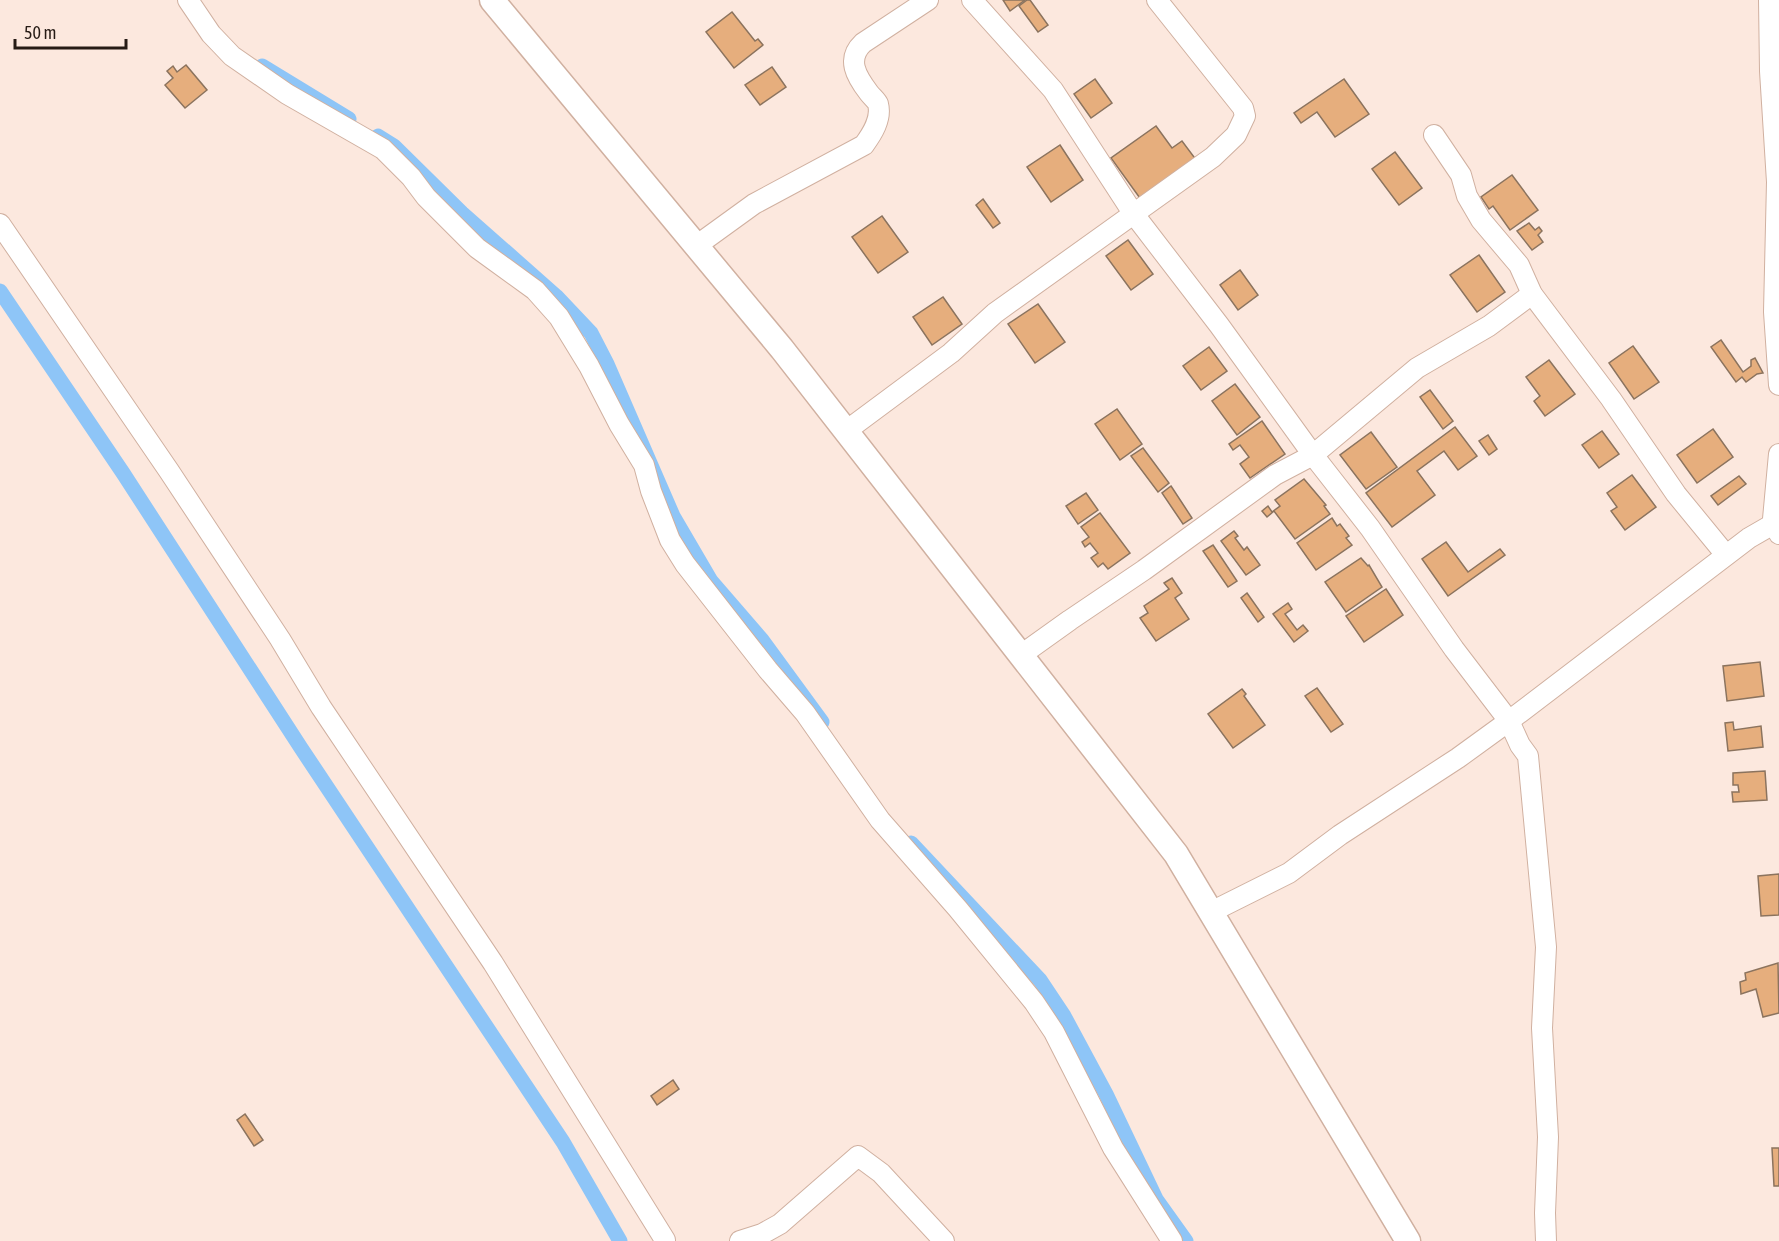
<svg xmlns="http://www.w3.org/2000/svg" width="1779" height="1241" viewBox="0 0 1779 1241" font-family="'Asap Condensed',sans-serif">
<rect width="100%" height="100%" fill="#fce8de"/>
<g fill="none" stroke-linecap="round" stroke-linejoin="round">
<g stroke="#8ec5f7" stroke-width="15">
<polyline points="262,66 349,119"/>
<polyline points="378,136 394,146 462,213 556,296 591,333 607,364 673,516 711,581 762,640 822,722"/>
<polyline points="0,291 123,473 301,748 563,1142 620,1241"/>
<polyline points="911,843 1040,980 1064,1016 1106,1094 1156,1199 1186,1241"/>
</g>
</g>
<g fill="#e6ae7d" stroke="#8b735e" stroke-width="1.5">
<polygon points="1003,0 1025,0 1010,11"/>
<polygon points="1027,0 1030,0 1048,25 1038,32 1019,6"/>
<polygon points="732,12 755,41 758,39 763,45 734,68 706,32"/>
<polygon points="186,65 207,90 185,108 165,85 173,78 167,71 173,66 177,72"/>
<polygon points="772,67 786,87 760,105 745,85"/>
<polygon points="1095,79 1112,103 1091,118 1074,94"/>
<polygon points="1344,79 1369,114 1335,137 1317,112 1301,123 1294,113"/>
<polygon points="1156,126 1172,148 1182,141 1197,161 1142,201 1111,158"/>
<polygon points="1060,145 1083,180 1051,202 1027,167"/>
<polygon points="1395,152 1422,188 1399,205 1372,169"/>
<polygon points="1512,175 1538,210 1510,230 1493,206 1489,209 1481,197"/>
<polygon points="983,199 1000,223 993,228 976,205"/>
<polygon points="882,216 908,252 878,273 852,237"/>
<polygon points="1529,223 1535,230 1539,227 1542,231 1538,235 1543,242 1532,250 1517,231"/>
<polygon points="1128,240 1153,274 1131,290 1106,256"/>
<polygon points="1479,255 1505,292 1477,312 1450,275"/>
<polygon points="1240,270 1258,295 1238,310 1220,285"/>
<polygon points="943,297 962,324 932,345 913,317"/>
<polygon points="1038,304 1065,342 1035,363 1008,324"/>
<polygon points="1721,340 1743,372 1751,366 1751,360 1755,358 1763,373 1757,374 1746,382 1742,377 1736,382 1711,347"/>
<polygon points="1633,346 1659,382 1634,399 1609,363"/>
<polygon points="1209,347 1227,371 1201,390 1183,366"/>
<polygon points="1549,360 1575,394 1545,416 1534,401 1540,396 1526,377"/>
<polygon points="1235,384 1260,417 1237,435 1212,401"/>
<polygon points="1430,390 1453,421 1443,429 1420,397"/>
<polygon points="1117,409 1142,444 1120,460 1095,424"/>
<polygon points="1262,421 1285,454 1250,478 1240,464 1249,457 1240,445 1233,450 1229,444"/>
<polygon points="1455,427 1477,456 1458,470 1444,451 1417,471 1435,495 1392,527 1366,493"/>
<polygon points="1713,429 1733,457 1697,483 1677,455"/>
<polygon points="1602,431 1619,454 1599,468 1582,445"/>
<polygon points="1371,432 1397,467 1366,489 1340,455"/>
<polygon points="1488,435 1497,449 1489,455 1479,441"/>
<polygon points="1143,448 1169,483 1158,492 1131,456"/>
<polygon points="1632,475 1656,507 1625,530 1611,511 1617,507 1607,493"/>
<polygon points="1739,476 1746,484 1718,505 1711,496"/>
<polygon points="1304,479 1326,505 1324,506 1330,514 1295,539 1274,511 1267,517 1262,511 1268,506 1272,512 1280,506 1275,500"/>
<polygon points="1171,486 1192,518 1183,524 1162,493"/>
<polygon points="1086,493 1098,510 1078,524 1066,506"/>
<polygon points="1100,513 1130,553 1108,569 1103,563 1098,567 1091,558 1098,553 1090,543 1085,547 1082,542 1089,537 1081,527"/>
<polygon points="1332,518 1337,526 1340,524 1349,536 1346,538 1352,545 1316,570 1297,543"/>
<polygon points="1234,531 1238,536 1235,538 1244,550 1247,547 1260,565 1246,575 1221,541"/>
<polygon points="1446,542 1468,572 1500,549 1505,555 1448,596 1422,559"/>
<polygon points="1213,545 1237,581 1228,587 1203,551"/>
<polygon points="1361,558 1368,566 1369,565 1382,587 1346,612 1325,582"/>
<polygon points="1172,578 1182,593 1175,598 1189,619 1156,641 1140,618 1148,613 1144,606 1169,589 1164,583"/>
<polygon points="1386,589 1403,615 1364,642 1346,616"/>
<polygon points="1247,593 1264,617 1258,622 1241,598"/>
<polygon points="1288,603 1292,609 1285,614 1297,630 1303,625 1308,631 1294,642 1273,614"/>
<polygon points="1760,662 1764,696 1727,701 1723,666"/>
<polygon points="1317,688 1343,724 1331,732 1305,696"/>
<polygon points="1242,689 1246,694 1244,696 1265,725 1233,748 1208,714"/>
<polygon points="1733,722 1734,730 1761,726 1763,747 1728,751 1725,723"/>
<polygon points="1765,771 1767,800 1733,802 1732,792 1739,792 1738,785 1733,785 1733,773"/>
<polygon points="1779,874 1779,915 1761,916 1758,876"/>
<polygon points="1778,963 1779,1013 1763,1017 1756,989 1741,994 1740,982 1746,980 1745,973"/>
<polygon points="673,1080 679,1089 657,1105 651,1096"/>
<polygon points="245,1114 263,1140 254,1146 237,1120"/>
<polygon points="1772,1148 1779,1148 1779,1186 1774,1186"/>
</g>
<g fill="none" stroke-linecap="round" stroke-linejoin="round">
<g stroke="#d0b0a0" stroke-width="22">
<g id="minor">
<polyline points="188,0 211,34 232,56 287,94 383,149 411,177 426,197 477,248 535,290 559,317 589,366 619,424 644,465 651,491 670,540 685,564 768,670 805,713 880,820 958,909 1034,1002 1054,1032 1113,1148 1172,1241"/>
<polyline points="972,0 1053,90 1133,213 1219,325 1313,455 1370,528 1454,649 1509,721 1520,745 1528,756 1546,947 1542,1028 1548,1137 1545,1213 1546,1241"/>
<polyline points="1769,0 1770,71 1777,182 1774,312 1779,385"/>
<polyline points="1434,135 1461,175 1467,196 1481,220 1519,265 1532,294 1611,399 1676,494 1726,555"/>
<polyline points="0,224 169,471 280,639 321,707 493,963 665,1240"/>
<path d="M696,246L754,204L864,145C872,134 882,119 878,104C877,101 872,97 869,93C856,76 846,59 863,43L928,0"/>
<polyline points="846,431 951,353 995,313 1213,157 1236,135 1245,116 1243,108 1157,0"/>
<polyline points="1779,454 1773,519 1779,534"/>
<polyline points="1021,655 1070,620 1144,570 1275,475 1313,455 1417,368 1489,326 1532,294"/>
<polyline points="1211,912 1289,873 1340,835 1458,758 1509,721 1749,538 1775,523"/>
<polyline points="740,1241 762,1234 780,1224 858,1156 881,1173 944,1241"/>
</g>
</g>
<g stroke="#d0b0a0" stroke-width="27">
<polyline id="major" points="492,0 782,349 1176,854 1408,1241"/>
</g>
<use href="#minor" stroke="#fff" stroke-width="20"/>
<use href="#major" stroke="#fff" stroke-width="24"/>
</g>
<path d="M15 39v9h111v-9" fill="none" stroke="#261b15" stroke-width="3"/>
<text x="24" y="39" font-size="18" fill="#261b15" stroke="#fce8de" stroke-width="4.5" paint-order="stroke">50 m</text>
</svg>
